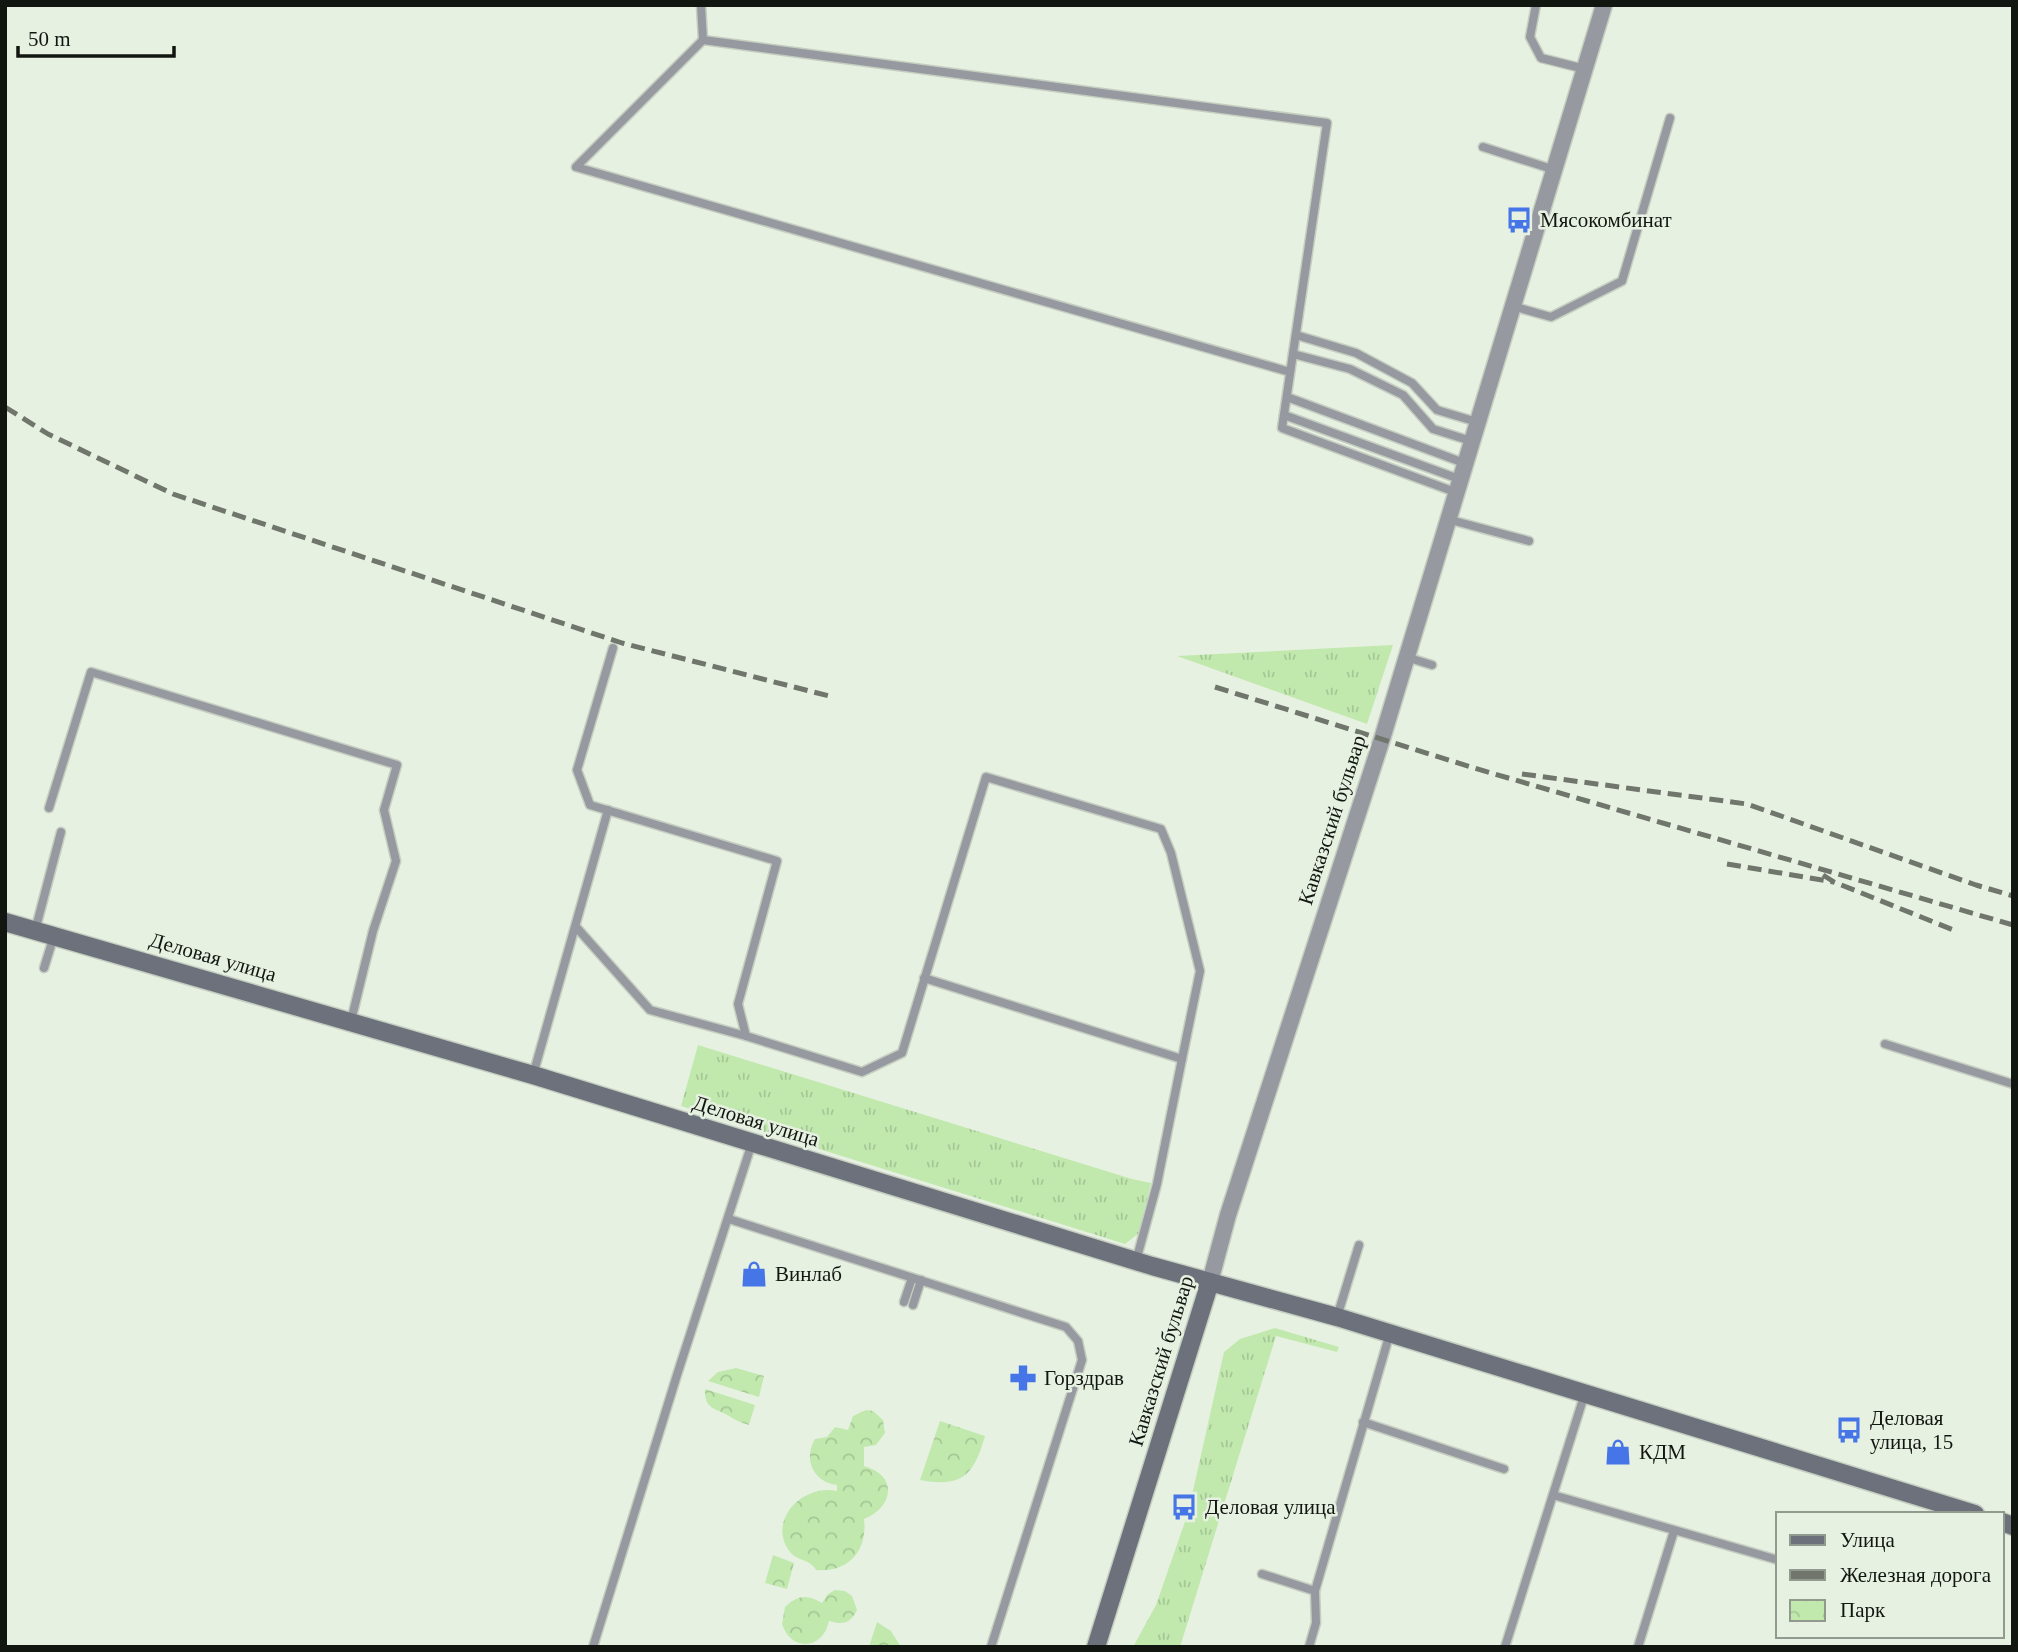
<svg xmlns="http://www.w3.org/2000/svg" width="2018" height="1652" viewBox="0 0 2018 1652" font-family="Georgia,serif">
<defs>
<pattern id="grass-tufts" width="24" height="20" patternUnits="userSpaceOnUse" patternTransform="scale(1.75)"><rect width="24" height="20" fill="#c1e9ae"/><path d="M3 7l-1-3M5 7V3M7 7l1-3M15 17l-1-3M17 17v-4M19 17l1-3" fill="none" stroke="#a5c795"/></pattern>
<pattern id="park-crowns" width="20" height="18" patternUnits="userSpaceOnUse" patternTransform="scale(1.75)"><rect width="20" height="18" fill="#c1e9ae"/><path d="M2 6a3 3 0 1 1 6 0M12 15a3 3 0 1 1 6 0" fill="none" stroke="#a5c795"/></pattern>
</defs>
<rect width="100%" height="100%" fill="#e7f1e2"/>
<g fill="url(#grass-tufts)">
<polygon points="1393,645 1367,724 1177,656"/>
<polygon points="698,1045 1132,1179 1151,1183 1138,1234 1125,1244 681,1106"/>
<polygon points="1275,1328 1339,1347 1337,1352 1276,1336 1180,1647 1133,1647 1156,1605 1188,1513 1224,1352 1240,1339"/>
</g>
<g fill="url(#park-crowns)">
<polygon points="736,1368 764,1376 759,1397 708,1381 718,1372"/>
<path d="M705,1389L755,1405L749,1425C741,1423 735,1420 729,1416C716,1408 704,1410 705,1389Z"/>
<path d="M866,1410L873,1411L883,1420L885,1433L876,1445L864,1447V1466C898,1475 894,1507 864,1519C868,1550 849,1573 816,1570C810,1559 797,1561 790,1552C766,1521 803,1483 837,1491V1485C813,1482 803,1459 815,1439L827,1437L835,1427L848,1430L853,1416Z"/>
<path d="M940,1421L985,1436C974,1475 962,1488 920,1480Z"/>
<polygon points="773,1555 794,1563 787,1589 765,1583"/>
<path d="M835,1590L845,1591L852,1596L857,1610C850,1624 843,1625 829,1621C823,1650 791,1652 782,1624L785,1607C797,1595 808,1594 822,1603L828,1594Z"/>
<polygon points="877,1622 891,1631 901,1647 869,1647"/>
</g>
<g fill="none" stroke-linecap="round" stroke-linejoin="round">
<g stroke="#c5cec0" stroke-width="11">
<g id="lane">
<polyline points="701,5 703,40"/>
<polyline points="1536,5 1530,37 1541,58 1585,69"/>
<polyline points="1483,147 1555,170"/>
<polyline points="1512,306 1551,317 1622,281 1670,118"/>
<polyline points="1296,335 1356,353 1412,383 1437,410 1477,422"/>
<polyline points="1293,354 1350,369 1403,395 1433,429 1471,441"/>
<polyline points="1290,372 576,167 703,40 1327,123 1282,428 1455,492"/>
<polyline points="1287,397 1464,463"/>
<polyline points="1284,415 1459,479"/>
<polyline points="1447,519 1529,541"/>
<polyline points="613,648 577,770 590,805 777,861 738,1004 746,1036 862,1072 902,1053 986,777 1161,829 1171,853 1200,971 1182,1059 924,978"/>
<polyline points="1406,657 1432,665"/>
<polyline points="49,808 91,672 397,765 384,810 396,861 373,931 351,1021"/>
<polyline points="577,928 650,1010 746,1036"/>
<polyline points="35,931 61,832"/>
<polyline points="44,968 54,936"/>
<polyline points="1885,1044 2013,1084"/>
<polyline points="533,1075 608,810"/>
<polyline points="729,1219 1066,1327 1078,1341 1082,1360 991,1647"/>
<polyline points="1136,1261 1157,1184 1182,1059"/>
<polyline points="904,1302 912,1278"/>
<polyline points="913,1305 921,1280"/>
<polyline points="1337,1317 1359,1245"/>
<polyline points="1363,1422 1504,1469"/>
<polyline points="1553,1495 1778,1560"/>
<polyline points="1262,1574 1315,1591"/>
<polyline points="593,1647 677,1375 752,1143"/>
<polyline points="1309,1647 1316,1623 1315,1591 1390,1333"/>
<polyline points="1505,1647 1585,1393"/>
<polyline points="1638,1647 1674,1531"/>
</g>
</g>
<g stroke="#c5cec0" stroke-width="19">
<polyline id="street" points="1210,1282 1228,1215 1382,739 1604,5"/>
</g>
<g stroke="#c5cec0" stroke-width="21">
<g id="secondary">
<polyline points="5,922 533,1075 1152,1266 1337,1317 1975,1514"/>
<polyline points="2002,1522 2013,1526"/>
<polyline points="1096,1647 1210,1282"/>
</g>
</g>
<use href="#lane" stroke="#9699a0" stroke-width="8"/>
<use href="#street" stroke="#9699a0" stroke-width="16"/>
<use href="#secondary" stroke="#6d717b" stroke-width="18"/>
<g stroke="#70766c" stroke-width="5" stroke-dasharray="14 7" stroke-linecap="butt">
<polyline points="5,407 48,434 173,494 622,643 833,697"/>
<polyline points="1215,687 1474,768 2013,925"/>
<polyline points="1522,774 1747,804 1976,885 2013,896"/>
<polyline points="1727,864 1834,882"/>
<polyline points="1823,875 1834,882 1956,931"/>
</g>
</g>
<defs>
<g id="bus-bare" transform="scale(2.1)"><path d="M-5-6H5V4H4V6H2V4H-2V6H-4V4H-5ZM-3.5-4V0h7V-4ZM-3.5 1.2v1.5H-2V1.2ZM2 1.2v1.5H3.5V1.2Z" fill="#4575e6" stroke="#e7f1e2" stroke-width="2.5" paint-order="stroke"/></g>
<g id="shop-bare" transform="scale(2.1)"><path d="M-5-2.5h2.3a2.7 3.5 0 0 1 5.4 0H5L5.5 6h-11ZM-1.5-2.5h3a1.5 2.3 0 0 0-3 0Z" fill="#4575e6" stroke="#e7f1e2" stroke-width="2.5" paint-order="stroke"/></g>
<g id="pharmacy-bare" transform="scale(2.1)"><path d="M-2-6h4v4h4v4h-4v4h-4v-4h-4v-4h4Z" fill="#4575e6" stroke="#e7f1e2" stroke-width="2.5" paint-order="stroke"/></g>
</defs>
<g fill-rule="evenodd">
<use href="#bus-bare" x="1519" y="220"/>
<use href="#shop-bare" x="754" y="1274"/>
<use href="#pharmacy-bare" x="1023" y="1378"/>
<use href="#bus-bare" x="1849" y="1430"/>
<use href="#shop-bare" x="1618" y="1452"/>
<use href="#bus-bare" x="1184" y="1507"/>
</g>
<g text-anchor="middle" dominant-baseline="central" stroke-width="5" stroke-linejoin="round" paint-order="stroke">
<g font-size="21" fill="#121610" stroke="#e7f1e2" text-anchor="start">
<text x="1540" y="220">Мясокомбинат</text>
<text x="775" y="1274">Винлаб</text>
<text x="1044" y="1378">Горздрав</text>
<text x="1870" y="1418">Деловая<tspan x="1870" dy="24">улица, 15</tspan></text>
<text x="1639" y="1452">КДМ</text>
<text x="1205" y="1507">Деловая улица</text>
</g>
<g font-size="21" fill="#121610" stroke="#e7f1e2">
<text transform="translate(1332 820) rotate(-72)">Кавказский бульвар</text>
<text transform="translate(213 957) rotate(16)">Деловая улица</text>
<text transform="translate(756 1121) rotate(17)">Деловая улица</text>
<text transform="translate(1161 1361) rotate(-73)">Кавказский бульвар</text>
</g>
</g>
<rect width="2018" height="1652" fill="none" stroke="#121610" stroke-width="14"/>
<rect x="1776" y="1512" width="228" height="126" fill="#e7f1e2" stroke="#92998e" stroke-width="2"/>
<rect x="1790" y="1535" width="35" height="10" fill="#6d717b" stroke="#92998e" stroke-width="2"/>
<text x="1840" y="1547" font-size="21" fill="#121610">Улица</text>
<rect x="1790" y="1570" width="35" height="10" fill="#70766c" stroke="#92998e" stroke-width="2"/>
<text x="1840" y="1582" font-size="21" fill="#121610">Железная дорога</text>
<rect x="1790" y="1600" width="35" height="21" fill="url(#park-crowns)" stroke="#92998e" stroke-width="2"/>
<text x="1840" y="1617" font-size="21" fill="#121610">Парк</text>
<path d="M18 46v10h156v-10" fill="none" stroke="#121610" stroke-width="3.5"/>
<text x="28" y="46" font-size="21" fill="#121610" stroke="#e7f1e2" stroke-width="5" paint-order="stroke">50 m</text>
</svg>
